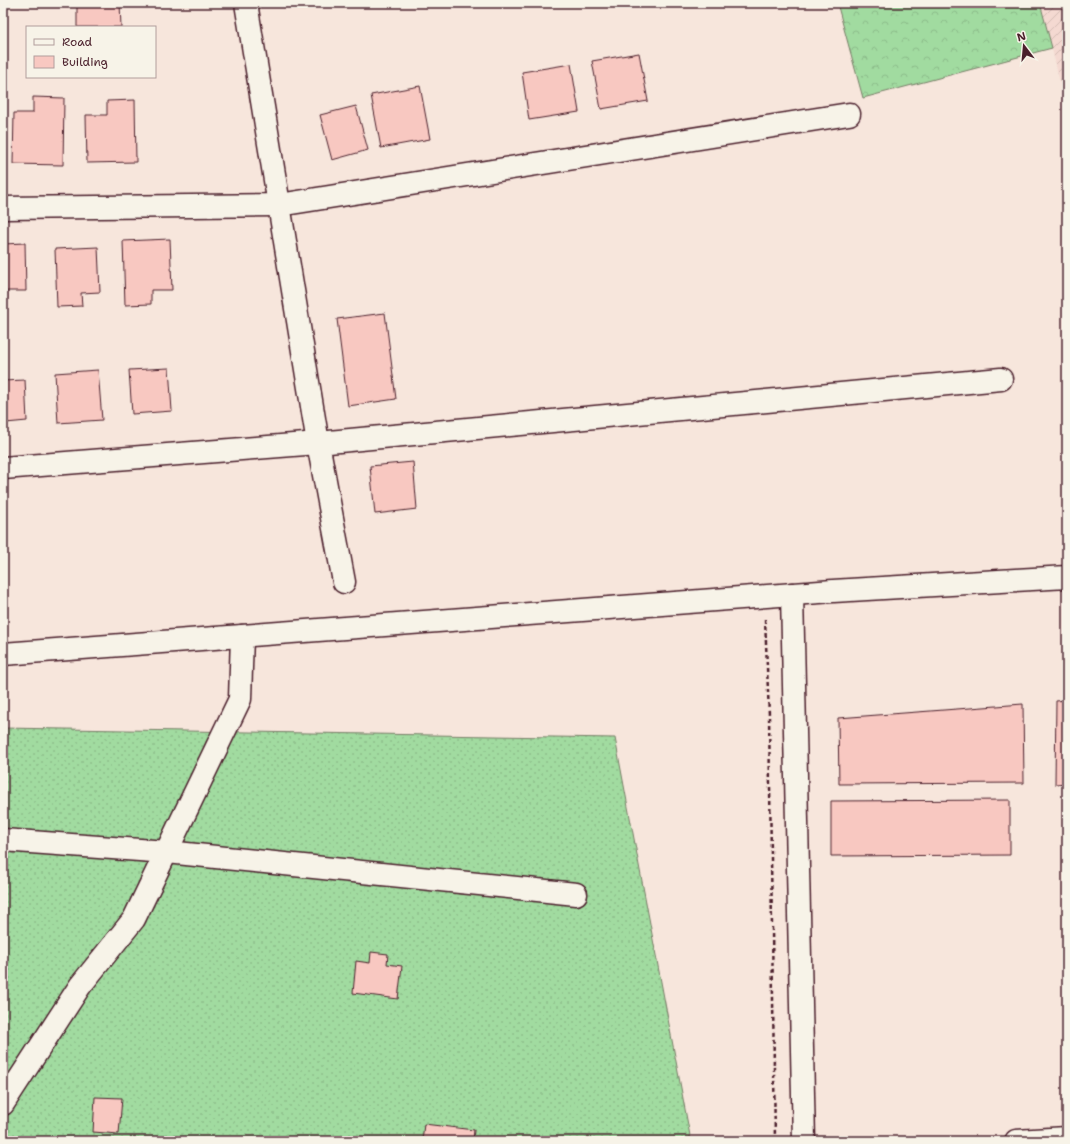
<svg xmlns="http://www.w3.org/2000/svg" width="1070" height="1144" viewBox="0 0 1070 1144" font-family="'Shantell Sans',sans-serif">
<defs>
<pattern id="industrial-furrows" width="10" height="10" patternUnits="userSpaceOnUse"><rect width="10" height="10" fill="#f4d9d1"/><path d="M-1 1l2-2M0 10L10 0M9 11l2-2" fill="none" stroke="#d3bab4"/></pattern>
<pattern id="forest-crowns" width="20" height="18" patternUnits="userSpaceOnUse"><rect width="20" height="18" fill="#a1dba0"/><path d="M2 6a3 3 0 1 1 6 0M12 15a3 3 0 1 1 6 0" fill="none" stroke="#8cbc8a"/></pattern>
<pattern id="garden-dots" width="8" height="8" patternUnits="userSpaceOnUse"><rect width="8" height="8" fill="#a1dba0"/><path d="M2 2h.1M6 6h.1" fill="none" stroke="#8cbc8a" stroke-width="1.8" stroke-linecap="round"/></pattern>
</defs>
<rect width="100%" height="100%" fill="#f7e6dc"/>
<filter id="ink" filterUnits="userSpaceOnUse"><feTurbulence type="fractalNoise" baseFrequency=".025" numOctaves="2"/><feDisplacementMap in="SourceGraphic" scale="8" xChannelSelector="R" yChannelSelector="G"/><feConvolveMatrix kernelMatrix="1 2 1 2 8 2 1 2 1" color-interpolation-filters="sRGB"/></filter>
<g filter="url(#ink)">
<polygon fill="url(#industrial-furrows)" points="1040,3 1067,3 1067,112 1052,49"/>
<polygon fill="url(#forest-crowns)" stroke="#767d66" points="837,3 1040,3 1052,48 863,98"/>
<polygon fill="url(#garden-dots)" stroke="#767d66" points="3,728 615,738 691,1141 3,1141"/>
<g fill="#f8c8c1" stroke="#4a1f2b">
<polygon points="77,3 120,3 121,27 77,27"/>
<polygon points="639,53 648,101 601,109 592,61"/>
<polygon points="571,64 579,112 529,120 522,72"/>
<polygon points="420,86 430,139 381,148 371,95"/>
<polygon points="33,97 64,98 63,165 13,164 14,113 33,113"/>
<polygon points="135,100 136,162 87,163 86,115 107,115 107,101"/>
<polygon points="356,106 368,150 332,160 320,115"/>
<polygon points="170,239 172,290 151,290 151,304 125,305 123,241"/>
<polygon points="25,243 26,291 7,291 7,304 3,304 3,244"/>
<polygon points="98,247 100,292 81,293 82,306 57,307 55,249"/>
<polygon points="385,313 396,399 348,406 337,319"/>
<polygon points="169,368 172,411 132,414 129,370"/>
<polygon points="98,370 102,420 58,423 55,373"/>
<polygon points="25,380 27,421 6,423 6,415 3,415 3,381"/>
<polygon points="413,462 417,509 375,514 370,466"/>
<polygon points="1067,700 1067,783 1055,784 1056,701"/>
<polygon points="1023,704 1024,783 839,784 838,718"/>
<polygon points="1010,800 1010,855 831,856 831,801"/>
<polygon points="371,952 388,954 387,964 402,966 398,999 353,993 356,961 370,963"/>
<polygon points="95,1097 122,1098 119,1134 93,1132"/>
<polygon points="424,1124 474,1130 473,1141 422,1141"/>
</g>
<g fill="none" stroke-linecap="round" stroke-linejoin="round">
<g stroke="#4a1f2b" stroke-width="25">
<g id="minor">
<polyline points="3,208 279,205 849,114"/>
<polyline points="3,468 318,443 246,3"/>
<polyline points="344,582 318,443 1001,379"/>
<polyline points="792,594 804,1141"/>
<polyline points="3,654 833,591 1067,577"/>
<polyline points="3,840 167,852 576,894"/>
<polyline points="3,1104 80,986 134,919 240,699 242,636"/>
<polyline points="1016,1141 1067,1138"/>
</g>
</g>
<polyline stroke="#4a1f2b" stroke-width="2.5" stroke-dasharray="4 3" stroke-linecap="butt" points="765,619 769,715 775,1141"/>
<use href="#minor" stroke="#f7f3e8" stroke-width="22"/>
</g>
</g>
<rect width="1070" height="1144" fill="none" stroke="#f7f3e8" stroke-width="16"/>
<rect x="8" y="8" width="1054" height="1128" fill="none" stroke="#4a1f2b" stroke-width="1.5" filter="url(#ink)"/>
<rect x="26" y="26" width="130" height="52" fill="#f7f3e8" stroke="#b29e9c"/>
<rect x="34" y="39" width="20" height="6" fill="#f7f3e8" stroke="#b29e9c"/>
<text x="62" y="46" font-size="12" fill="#4a1f2b">Road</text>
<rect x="34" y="56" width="20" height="12" fill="#f8c8c1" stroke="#b29e9c"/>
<text x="62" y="66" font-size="12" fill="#4a1f2b">Building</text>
<g transform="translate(1024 46) rotate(344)" stroke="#f7f3e8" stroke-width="3" paint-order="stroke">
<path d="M0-3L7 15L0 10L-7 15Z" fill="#4a1f2b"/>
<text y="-6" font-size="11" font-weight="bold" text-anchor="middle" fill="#4a1f2b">N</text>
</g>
</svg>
